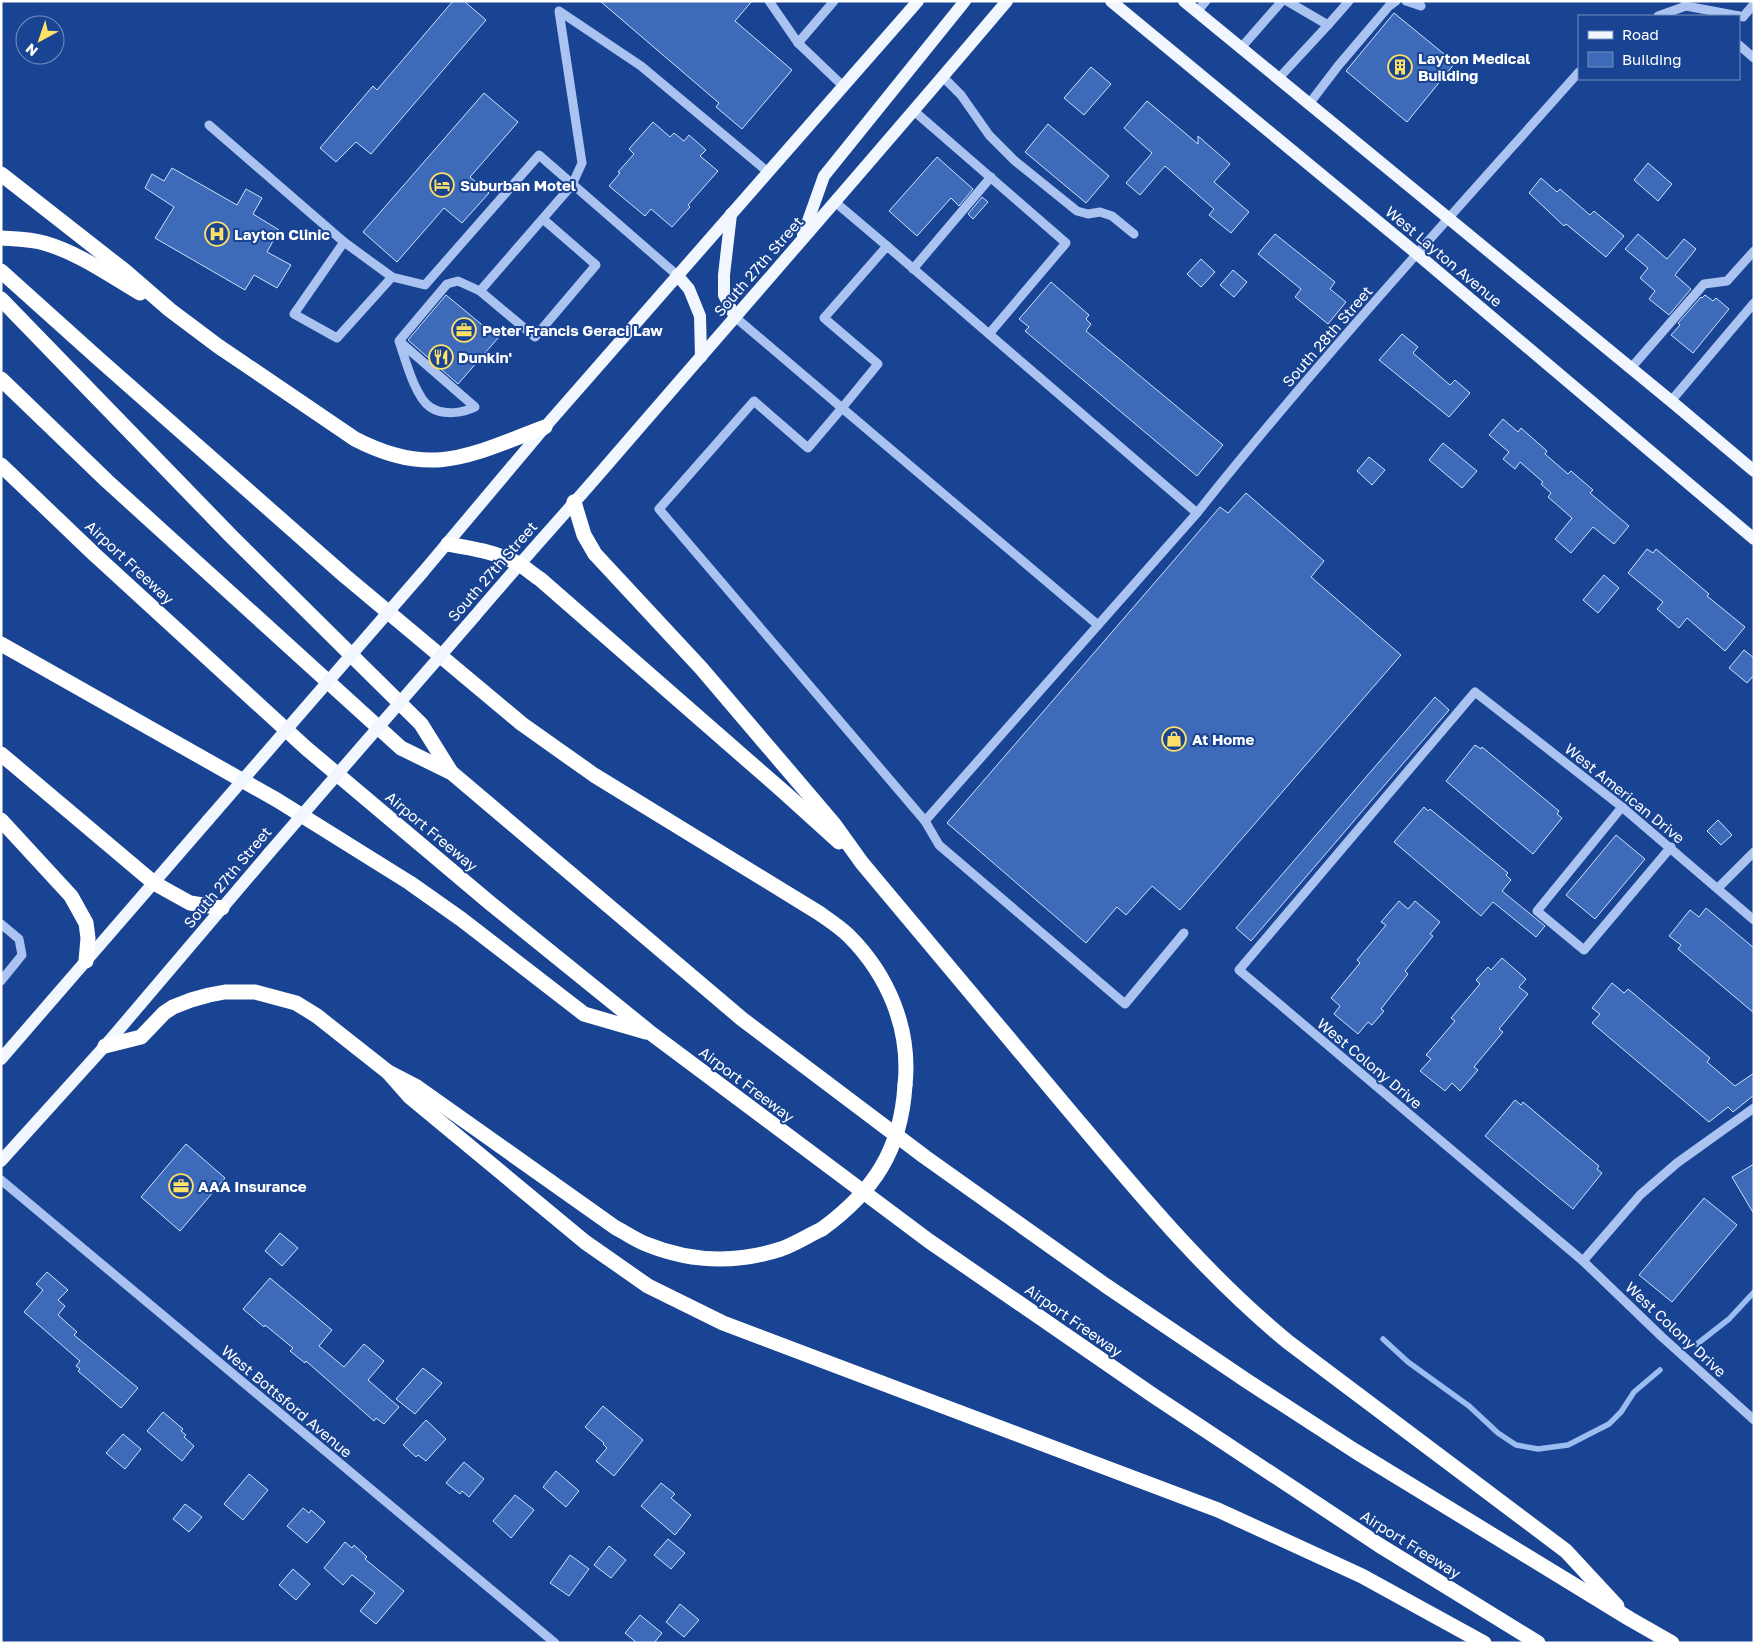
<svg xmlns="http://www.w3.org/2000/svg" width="1755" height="1644" viewBox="0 0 1755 1644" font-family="'Golos Text',sans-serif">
<rect width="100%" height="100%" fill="#194493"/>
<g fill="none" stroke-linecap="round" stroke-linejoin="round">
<g stroke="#9cbdf2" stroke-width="5.5">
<polyline points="1383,1339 1408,1362 1469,1406 1498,1433 1516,1445 1538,1449 1568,1445 1609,1424 1621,1412 1634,1392 1660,1370"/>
<polyline points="1697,1344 1729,1319 1754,1292"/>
</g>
</g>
<g fill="#3e6aba" stroke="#d0e0fb">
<polygon points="453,1 464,1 486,20 371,154 356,142 336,162 320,148 373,86 377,90"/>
<polygon points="600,1 752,1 735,21 792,70 742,129 716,107 719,103"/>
<polygon points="1394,13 1455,63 1407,122 1346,71"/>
<polygon points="1091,67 1111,84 1084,115 1064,98"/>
<polygon points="484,93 518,122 470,177 489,193 462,223 444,208 397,262 363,232"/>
<polygon points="1147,101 1198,144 1198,136 1230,164 1214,182 1249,212 1231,233 1209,215 1214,209 1165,166 1140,195 1126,183 1152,153 1124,128"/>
<polygon points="653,122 670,137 674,133 684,141 689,135 706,150 700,156 718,171 688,205 690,207 672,227 651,209 645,216 609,186 620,173 618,172 634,154 629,149"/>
<polygon points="1048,124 1109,176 1086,203 1025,152"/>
<polygon points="937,157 973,189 959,206 951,198 917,236 889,211"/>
<polygon points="1648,163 1672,184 1658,201 1634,180"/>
<polygon points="172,168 237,205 246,189 262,198 253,214 279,230 267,252 291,265 277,288 254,275 245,290 155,238 174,207 145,188 152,174 164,181"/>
<polygon points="1541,178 1557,192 1560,189 1590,215 1594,211 1624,236 1606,257 1566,224 1564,226 1529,193"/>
<polygon points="982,197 988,202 973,219 968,214"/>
<polygon points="1275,234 1335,282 1330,289 1346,302 1328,324 1295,297 1301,289 1258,254"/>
<polygon points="1638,234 1667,259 1684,239 1696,249 1675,275 1691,289 1669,315 1649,299 1655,291 1640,278 1648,268 1625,249"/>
<polygon points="1201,259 1215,272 1201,287 1187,274"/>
<polygon points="1233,270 1247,282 1234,297 1220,285"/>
<polygon points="1051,282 1089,315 1086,319 1091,324 1086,331 1223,445 1197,476 1025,331 1029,327 1019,319"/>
<polygon points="446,295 498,338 458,384 408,340"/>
<polygon points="1705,295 1713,301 1716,298 1729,309 1693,353 1671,335 1680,325 1678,323 1701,297 1702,298"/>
<polygon points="1402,334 1418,347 1413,353 1450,385 1455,380 1470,393 1449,417 1379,360"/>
<polygon points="1503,419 1518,432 1521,428 1547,451 1545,454 1568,474 1571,471 1593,490 1590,493 1629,526 1614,544 1593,527 1571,553 1555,539 1572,518 1548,497 1551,493 1541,484 1543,482 1520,462 1515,469 1503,459 1509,452 1489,435"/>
<polygon points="1443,443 1477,471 1462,488 1429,460"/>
<polygon points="1369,457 1385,470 1372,485 1357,471"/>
<polygon points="1246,493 1324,561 1311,577 1401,655 1180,910 1152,886 1126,915 1117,907 1086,943 947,823 1220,507 1228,513"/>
<polygon points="1647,549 1653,553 1656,549 1709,594 1707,596 1745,627 1725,651 1687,618 1679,628 1657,609 1663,602 1628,573"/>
<polygon points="1604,575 1619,588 1598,613 1583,600"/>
<polygon points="1744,650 1754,658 1754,675 1747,683 1729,668"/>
<polygon points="1435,697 1449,710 1251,941 1236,928"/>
<polygon points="1475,745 1481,749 1482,747 1559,811 1557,814 1562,818 1533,854 1446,781"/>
<polygon points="1424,807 1428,811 1430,809 1508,873 1506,875 1511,880 1502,891 1545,926 1536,937 1493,902 1481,916 1394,842"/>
<polygon points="1718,820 1732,835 1721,845 1707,831"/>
<polygon points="1616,835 1645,859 1595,919 1566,895"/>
<polygon points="1399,901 1408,909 1415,901 1440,922 1430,934 1433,936 1405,971 1408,974 1381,1009 1384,1011 1372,1025 1368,1022 1358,1034 1334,1014 1340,1006 1331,998 1360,963 1357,960 1386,925 1381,922"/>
<polygon points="1706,908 1754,948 1754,1013 1678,949 1681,945 1669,936 1690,910 1699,917"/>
<polygon points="1502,958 1526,979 1519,987 1528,994 1499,1029 1503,1032 1474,1067 1478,1070 1460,1091 1452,1083 1445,1091 1420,1071 1431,1059 1426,1055 1455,1021 1451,1018 1480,984 1476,980 1488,967 1491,970"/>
<polygon points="1612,983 1624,993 1628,989 1710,1058 1707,1062 1735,1086 1754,1073 1754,1095 1733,1112 1728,1107 1709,1122 1592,1023 1600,1014 1592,1008"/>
<polygon points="1515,1100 1521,1105 1523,1102 1599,1166 1597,1169 1602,1173 1573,1209 1485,1136"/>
<polygon points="186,1144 225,1178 180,1231 141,1197"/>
<polygon points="1754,1164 1754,1214 1732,1177"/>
<polygon points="1704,1198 1737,1225 1672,1302 1639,1275"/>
<polygon points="280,1233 298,1248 282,1266 265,1251"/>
<polygon points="47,1272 68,1290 58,1300 65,1306 58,1315 77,1332 74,1335 138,1388 121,1408 78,1371 80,1369 76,1366 80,1361 24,1312 43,1290 36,1284"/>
<polygon points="270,1278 332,1330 319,1346 344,1367 364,1344 384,1361 368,1380 399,1407 384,1424 376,1418 374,1421 306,1361 305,1363 290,1351 293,1348 265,1325 264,1327 243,1309"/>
<polygon points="423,1368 442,1383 415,1414 396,1399"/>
<polygon points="603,1406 643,1440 614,1476 596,1461 607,1448 603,1444 604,1443 585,1427"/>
<polygon points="163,1412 183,1429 181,1431 186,1435 184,1437 194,1446 182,1461 147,1431"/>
<polygon points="426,1420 446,1439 426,1461 418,1455 416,1457 403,1445"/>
<polygon points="123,1434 141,1449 125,1469 106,1453"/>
<polygon points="464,1462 484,1479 469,1497 462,1491 460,1494 446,1483"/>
<polygon points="556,1471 579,1491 566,1507 543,1487"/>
<polygon points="249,1474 268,1490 243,1520 224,1504"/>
<polygon points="661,1483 675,1494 671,1498 691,1515 675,1535 641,1506"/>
<polygon points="515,1495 534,1510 511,1538 493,1521"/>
<polygon points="185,1504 202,1517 189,1532 173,1519"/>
<polygon points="303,1508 309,1513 311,1510 325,1522 307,1543 287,1526"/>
<polygon points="668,1539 685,1553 671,1569 654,1555"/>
<polygon points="345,1542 352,1548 354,1545 367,1557 365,1559 404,1591 376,1624 360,1611 375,1593 352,1575 343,1585 324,1568"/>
<polygon points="609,1546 626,1560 611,1578 594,1565"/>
<polygon points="570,1555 589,1569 569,1596 550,1583"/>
<polygon points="293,1569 310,1584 296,1600 279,1585"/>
<polygon points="680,1604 699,1620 684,1637 666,1622"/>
<polygon points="640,1615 662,1633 654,1643 637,1643 625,1633"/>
</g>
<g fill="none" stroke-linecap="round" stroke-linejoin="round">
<g stroke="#aac3f0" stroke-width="9">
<polyline points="769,1 798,43 843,86"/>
<polyline points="1406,1 1421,6"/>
<polyline points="1685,1 1686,6 1739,16"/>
<polyline points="1197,12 1206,1"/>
<polyline points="1658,16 1686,6"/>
<polyline points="1739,16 1743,17 1754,4"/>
<polyline points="1328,25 1349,1"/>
<polyline points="798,43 834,1"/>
<polyline points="1739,45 1754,58"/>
<polyline points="1240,49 1282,1"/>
<polyline points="943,77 961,95 989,135 1015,161 1077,211 1088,214 1100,212 1112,216 1134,234"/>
<polyline points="1278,79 1328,25 1287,1"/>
<polyline points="1309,104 1338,66 1389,6 1396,1"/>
<polyline points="209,125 344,242"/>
<polyline points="835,202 887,246"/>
<polyline points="543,219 596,265 535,337 480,291 572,185 582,163 559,11 641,66 768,172"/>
<polyline points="913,269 991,177"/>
<polyline points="392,277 344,242 294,314 337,338 392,277 425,285 539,155 677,275"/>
<polyline points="735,317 842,408 808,448 754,401 659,509 925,821 1197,513 989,334 1066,243 914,111"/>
<polyline points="989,334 887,246 824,318 878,364 842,408 1098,625"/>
<path d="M399,341L475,407C463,413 443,416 430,407C415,397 405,358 399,341L447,284L458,281L480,291"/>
<polyline points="1631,368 1704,284 1727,281 1754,251"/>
<polyline points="1671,401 1754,303"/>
<path d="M1197,513C1318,361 1450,217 1579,72"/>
<polyline points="1622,807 1537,911 1584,950 1671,847"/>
<polyline points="925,821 939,845 1125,1004 1184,933"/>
<polyline points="1718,888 1754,852"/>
<polyline points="1754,920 1622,807 1475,692 1239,970 1583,1261 1662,1337 1754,1420"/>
<polyline points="1,924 19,939 22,955 1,981"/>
<polyline points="1,1180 555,1643"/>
<polyline points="1583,1261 1640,1195 1677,1163 1754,1108"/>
</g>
<g stroke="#f2f6ff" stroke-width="12">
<polyline points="1111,1 1416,253 1754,539"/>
<polyline points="1184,1 1671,401 1754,471"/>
<polyline points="731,214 724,275 724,295 735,317"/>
<polyline points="803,235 824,176 965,1"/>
<polyline points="677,275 689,289 700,316 701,357"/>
<polyline points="423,572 545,427 918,1"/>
<path d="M475,616C518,565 563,516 607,465C740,311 875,157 1007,1"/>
<polyline points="1,1059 208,820"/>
<polyline points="1,1161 105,1046 269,853"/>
</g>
<g stroke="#fff" stroke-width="15">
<path d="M1,174L125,271L170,310L218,346L355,439C432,479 470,455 545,427"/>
<path d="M1,238C15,239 30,239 44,243C79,253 109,275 140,293"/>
<path d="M1,271L100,360L345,576L522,724L594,775L819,913C829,920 840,927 849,936C888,975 911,1029 905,1085"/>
<polyline points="1,299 232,537 421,724 451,772"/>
<polyline points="1,379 107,481 401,748 452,773 742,1019 925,1157 1105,1285 1247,1381 1355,1451 1630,1619 1672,1643"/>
<polyline points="1,465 94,554 306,748 490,903 652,1034 929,1241 1154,1396 1379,1545 1538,1643"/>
<path d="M574,502L584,535L595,554L701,668L834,824L862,863C931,945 999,1027 1068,1109C1138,1192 1204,1273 1288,1342L1566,1551L1617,1606"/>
<path d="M448,544C471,548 495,552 517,563C525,567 532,574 540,579L785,793L839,842"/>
<polyline points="1,644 277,800 410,883 461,919 584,1014 646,1032"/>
<polyline points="1,754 154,883 190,903 222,908"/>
<polyline points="1,820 71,896 86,923 88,938 86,961"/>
<path d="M105,1046L141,1037L164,1013L173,1007L191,1000L209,995L225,992H255L296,1003L317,1016L388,1072L417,1087L616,1228C626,1233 636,1240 646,1244C690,1262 735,1264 781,1249C795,1244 809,1235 822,1229"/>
<polyline points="388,1072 410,1097 585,1242 648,1286 723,1323 1218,1510 1362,1576 1484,1643"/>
</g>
<g stroke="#f2f6ff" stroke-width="12">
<polyline points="208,820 423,572"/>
<polyline points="269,853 475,616"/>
</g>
<path stroke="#fff" stroke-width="15" d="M822,1229C874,1191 901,1150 905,1085"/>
</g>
<defs>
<g id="building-ring" transform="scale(1.25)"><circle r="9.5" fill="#194493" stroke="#ffe168" stroke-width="1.5"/><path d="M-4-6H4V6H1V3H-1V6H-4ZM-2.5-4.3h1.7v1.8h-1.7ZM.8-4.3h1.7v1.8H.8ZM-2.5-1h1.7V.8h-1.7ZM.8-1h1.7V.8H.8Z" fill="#ffe168"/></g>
<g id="hotel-ring" transform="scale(1.25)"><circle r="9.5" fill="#194493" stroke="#ffe168" stroke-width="1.5"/><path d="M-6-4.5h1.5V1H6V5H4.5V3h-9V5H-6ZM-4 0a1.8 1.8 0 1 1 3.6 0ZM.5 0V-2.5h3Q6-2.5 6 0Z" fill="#ffe168"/></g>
<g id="hospital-ring" transform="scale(1.25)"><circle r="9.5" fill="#194493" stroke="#ffe168" stroke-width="1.5"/><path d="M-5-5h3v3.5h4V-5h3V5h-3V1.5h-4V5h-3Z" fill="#ffe168"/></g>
<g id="office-ring" transform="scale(1.25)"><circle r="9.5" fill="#194493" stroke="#ffe168" stroke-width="1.5"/><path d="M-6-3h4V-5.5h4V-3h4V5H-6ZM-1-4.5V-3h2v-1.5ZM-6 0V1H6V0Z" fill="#ffe168"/></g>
<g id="restaurant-ring" transform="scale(1.25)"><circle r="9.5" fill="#194493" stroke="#ffe168" stroke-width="1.5"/><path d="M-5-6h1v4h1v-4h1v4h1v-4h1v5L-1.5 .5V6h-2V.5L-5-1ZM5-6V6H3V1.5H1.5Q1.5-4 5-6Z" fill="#ffe168"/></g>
<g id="shop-ring" transform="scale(1.25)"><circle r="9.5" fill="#194493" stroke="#ffe168" stroke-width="1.5"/><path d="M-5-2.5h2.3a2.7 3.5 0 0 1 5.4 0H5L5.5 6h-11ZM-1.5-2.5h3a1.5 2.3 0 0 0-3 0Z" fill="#ffe168"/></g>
</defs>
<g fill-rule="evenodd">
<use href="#building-ring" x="1400" y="67"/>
<use href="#hotel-ring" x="442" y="185"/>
<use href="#hospital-ring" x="217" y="234"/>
<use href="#office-ring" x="464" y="330"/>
<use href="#restaurant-ring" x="441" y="357"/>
<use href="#shop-ring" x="1174" y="739"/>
<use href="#office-ring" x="181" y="1186"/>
</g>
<g text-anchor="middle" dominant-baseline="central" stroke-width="4" stroke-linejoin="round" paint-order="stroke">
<g font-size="15" font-weight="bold" fill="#fff" stroke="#194493" text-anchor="start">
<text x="1418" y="58">Layton Medical<tspan x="1418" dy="17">Building</tspan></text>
<text x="460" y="185">Suburban Motel</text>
<text x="234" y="234">Layton Clinic</text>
<text x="482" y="330">Peter Francis Geraci Law</text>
<text x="458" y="357">Dunkin'</text>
<text x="1192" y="739">At Home</text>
<text x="198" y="1186">AAA Insurance</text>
</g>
<g font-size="15" fill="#fff" stroke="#194493">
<text transform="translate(1444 256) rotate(40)">West Layton Avenue</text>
<text transform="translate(758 266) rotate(-49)">South 27th Street</text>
<text transform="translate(1327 336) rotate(-49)">South 28th Street</text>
<text transform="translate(130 562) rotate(43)">Airport Freeway</text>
<text transform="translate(492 571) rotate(-49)">South 27th Street</text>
<text transform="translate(1625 793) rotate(39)">West American Drive</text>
<text transform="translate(432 831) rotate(40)">Airport Freeway</text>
<text transform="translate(227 877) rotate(-50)">South 27th Street</text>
<text transform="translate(1370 1063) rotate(40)">West Colony Drive</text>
<text transform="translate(747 1084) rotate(37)">Airport Freeway</text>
<text transform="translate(1074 1320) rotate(35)">Airport Freeway</text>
<text transform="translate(1676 1329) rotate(43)">West Colony Drive</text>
<text transform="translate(287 1401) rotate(40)">West Bottsford Avenue</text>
<text transform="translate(1411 1544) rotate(32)">Airport Freeway</text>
</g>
</g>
<rect width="1755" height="1644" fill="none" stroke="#ffffff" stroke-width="5"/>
<rect x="1578" y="15" width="162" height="65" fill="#194493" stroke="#758fbe"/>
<rect x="1588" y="31" width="25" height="8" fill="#f2f6ff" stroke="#758fbe"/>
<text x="1622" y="40" font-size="15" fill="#ffffff">Road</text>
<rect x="1588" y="52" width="25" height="15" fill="#3e6aba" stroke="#758fbe"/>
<text x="1622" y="65" font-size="15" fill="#ffffff">Building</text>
<g transform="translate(40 40) rotate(220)"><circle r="24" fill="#194493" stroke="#758fbe"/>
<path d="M0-4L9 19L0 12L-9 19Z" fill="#ffe168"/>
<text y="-8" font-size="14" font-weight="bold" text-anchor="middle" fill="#ffffff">N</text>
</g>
</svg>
